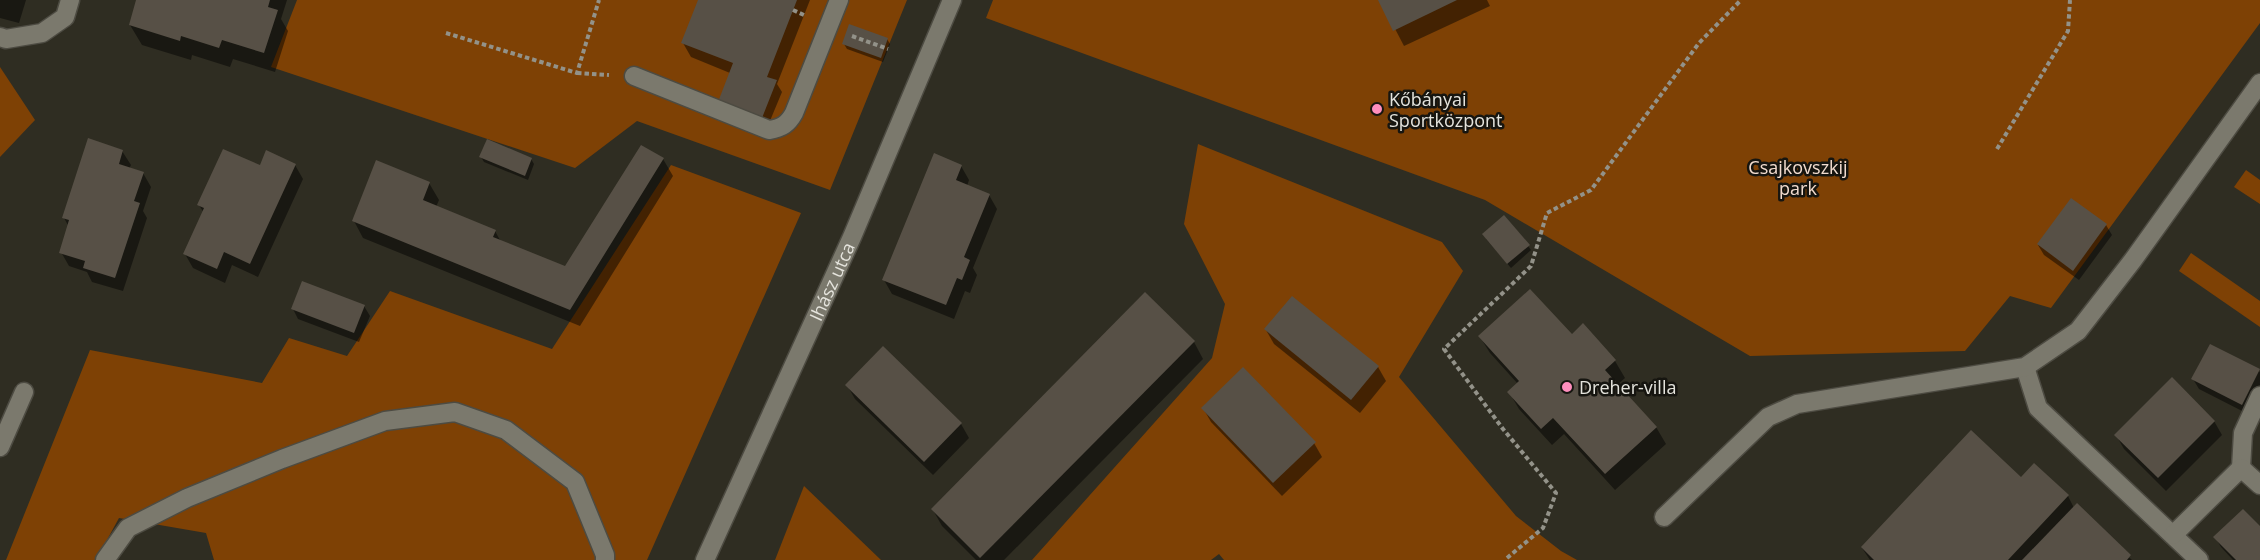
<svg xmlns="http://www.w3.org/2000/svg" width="2260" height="560" viewBox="0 0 2260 560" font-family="'Open Sans',sans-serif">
<rect width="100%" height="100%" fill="#2f2d22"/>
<g fill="#7e4105">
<polygon points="297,0 907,0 830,190 637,121 575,168 271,67"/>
<polygon points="993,0 2260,0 2260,23 2051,308 2010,296 1965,351 1750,356 1485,200 986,18"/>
<polygon points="0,67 35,120 0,157"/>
<polygon points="1198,144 1442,242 1463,271 1399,377 1516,516 1561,551 1577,560 1224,560 1219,554 1211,560 1032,560 1212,358 1225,304 1184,224"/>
<polygon points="671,165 801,213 647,560 214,560 206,533 119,518 96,560 6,560 90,350 262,383 289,338 347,356 390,291 552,349"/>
<polygon points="2246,170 2260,180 2260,204 2234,187"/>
<polygon points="2191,253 2260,301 2260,327 2179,271"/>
<polygon points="804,486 881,560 775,560"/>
</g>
<g fill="#0007">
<polygon points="0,0 26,0 19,23 0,18"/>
<polygon points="137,0 287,0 281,19 288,31 275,72 233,59 230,67 192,55 191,60 142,45 130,25"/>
<polygon points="700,0 810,0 777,84 782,92 767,128 730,73 691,57 683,43"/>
<polygon points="1380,0 1487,0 1490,6 1404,46"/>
<polygon points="887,39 890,44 883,62 847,49 844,44"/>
<polygon points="122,151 131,165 129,169 143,173 151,187 143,211 147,218 123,291 92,282 87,272 69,266 61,252 69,227 64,218"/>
<polygon points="481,157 531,159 534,164 528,180 484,162"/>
<polygon points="663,159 673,176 580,326 363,238 354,221 429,183 439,200 436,207 495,231 501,242 566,268"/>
<polygon points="295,165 303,179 258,277 232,265 225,283 193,268 185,254 204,213 199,205 260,167"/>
<polygon points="961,166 969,180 967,186 989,195 997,209 973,268 977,275 970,293 965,291 954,319 892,294 884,280"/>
<polygon points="2106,225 2112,235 2079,280 2044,255 2038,245"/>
<polygon points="1486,239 1528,246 1531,250 1511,268"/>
<polygon points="364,306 370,316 359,342 298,319 293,309"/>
<polygon points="1582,325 1615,361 1625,378 1617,385 1656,427 1666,444 1615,490 1564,434 1552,445 1519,409 1509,392 1518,384 1490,353 1480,337 1571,336"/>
<polygon points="1266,330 1378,367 1386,381 1360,413 1274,344"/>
<polygon points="1194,342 1203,359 1004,560 976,560 942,526 933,510"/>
<polygon points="2211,346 2260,372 2260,391 2248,414 2199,389 2193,379"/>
<polygon points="883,348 961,424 969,438 933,475 855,399 847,385"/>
<polygon points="1203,408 1314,443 1322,457 1282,496 1211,422"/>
<polygon points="2214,421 2222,435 2166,491 2124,449 2116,435"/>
<polygon points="2021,479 2068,496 2074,508 2132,560 1870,560 1862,548"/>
<polygon points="2260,529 2260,560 2233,560 2221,547 2215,537"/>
</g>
<g fill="#575046">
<polygon points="136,0 270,0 268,7 278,10 264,53 222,40 219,48 181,36 180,41 129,25"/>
<polygon points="698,0 797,0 767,77 777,80 762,118 718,102 733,63 681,43"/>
<polygon points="1378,0 1457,0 1393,31"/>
<polygon points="849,24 888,38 881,58 842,44"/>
<polygon points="88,138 123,150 119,164 144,172 134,201 140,203 115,278 83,268 85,261 59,253 69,220 62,218"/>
<polygon points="487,139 532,158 525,176 479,157"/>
<polygon points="641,145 664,158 570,310 352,221 376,160 430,182 423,200 496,230 493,237 565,266"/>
<polygon points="223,149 260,165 266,150 296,164 250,264 224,252 217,269 183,254 204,208 197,205"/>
<polygon points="934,153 962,165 956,180 990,194 964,257 970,260 962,280 957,278 946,305 882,280"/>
<polygon points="2071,198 2107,224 2073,271 2037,244"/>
<polygon points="1504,215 1530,245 1507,264 1482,234"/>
<polygon points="302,281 365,305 354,333 291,309"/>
<polygon points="1530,289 1572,334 1583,323 1616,360 1605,370 1657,427 1605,474 1553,418 1541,429 1507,392 1519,381 1478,336"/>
<polygon points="1145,292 1195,341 980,558 931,509"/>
<polygon points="1292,296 1379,366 1351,400 1264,329"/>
<polygon points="2210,344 2260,369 2242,405 2191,379"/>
<polygon points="883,346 962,423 924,462 845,385"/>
<polygon points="1243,367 1316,442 1273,483 1201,408"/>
<polygon points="2172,377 2215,421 2158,478 2114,435"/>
<polygon points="1971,430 2021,477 2034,463 2069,495 2008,560 1874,560 1861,547"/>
<polygon points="2077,503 2131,555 2127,560 2022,560"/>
<polygon points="2243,509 2260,526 2260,560 2236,560 2213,537"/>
</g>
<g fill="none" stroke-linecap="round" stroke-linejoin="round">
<g stroke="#4d4b42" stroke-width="21">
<g id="lane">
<path d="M634,76L769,130C782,128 788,124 794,113L839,0"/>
<polyline points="2025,367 2038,408 2199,560"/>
<polyline points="2241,468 2243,433 2260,396"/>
<polyline points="1664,517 1768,417 1797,404 2025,367 2078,331 2133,260 2260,83"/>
<polyline points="2173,535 2241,468 2260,485"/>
<polyline points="105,560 128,528 187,498 282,459 385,421 455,412 506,430 575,482 605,555 605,560"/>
</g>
</g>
<g stroke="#4d4b42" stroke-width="21">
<g id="street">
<polyline points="0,37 6,39 42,33 65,17 70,0"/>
<polyline points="0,447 24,392"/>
<path id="s1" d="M705,560L852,237L952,0"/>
</g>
</g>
<g stroke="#939289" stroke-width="4" stroke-dasharray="4.5 3" stroke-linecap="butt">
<polyline points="793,10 806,16"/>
<polyline points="446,33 577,73 599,0"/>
<polyline points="852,36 888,49"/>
<polyline points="577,73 609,75"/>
<polyline points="1997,149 2068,31 2070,0"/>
<polyline points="1507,558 1543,528 1556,493 1503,429 1444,349 1531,266 1547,213 1591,190 1699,43 1741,0"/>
</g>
<use href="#lane" stroke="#7b796d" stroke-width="18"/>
<use href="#street" stroke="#7b796d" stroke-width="18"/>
</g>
<g fill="#fe8ebd" stroke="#161510" stroke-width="2">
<circle cx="1377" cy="109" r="6"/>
<circle cx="1567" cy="387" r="6"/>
</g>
<g text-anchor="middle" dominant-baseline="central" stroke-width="5" stroke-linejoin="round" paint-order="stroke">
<g font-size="18" fill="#e5e4dd" stroke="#161510" text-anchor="start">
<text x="1389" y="99">Kőbányai<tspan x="1389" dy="21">Sportközpont</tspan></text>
<text x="1579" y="387">Dreher-villa</text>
</g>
<g font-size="18" fill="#f2dcce" stroke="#161510">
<text x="1798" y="167">Csajkovszkij<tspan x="1798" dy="21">park</tspan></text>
</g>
<g font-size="18" fill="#e5e4dd" stroke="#161510">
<text stroke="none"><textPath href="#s1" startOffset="306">Ihász utca</textPath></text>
</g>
</g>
</svg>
